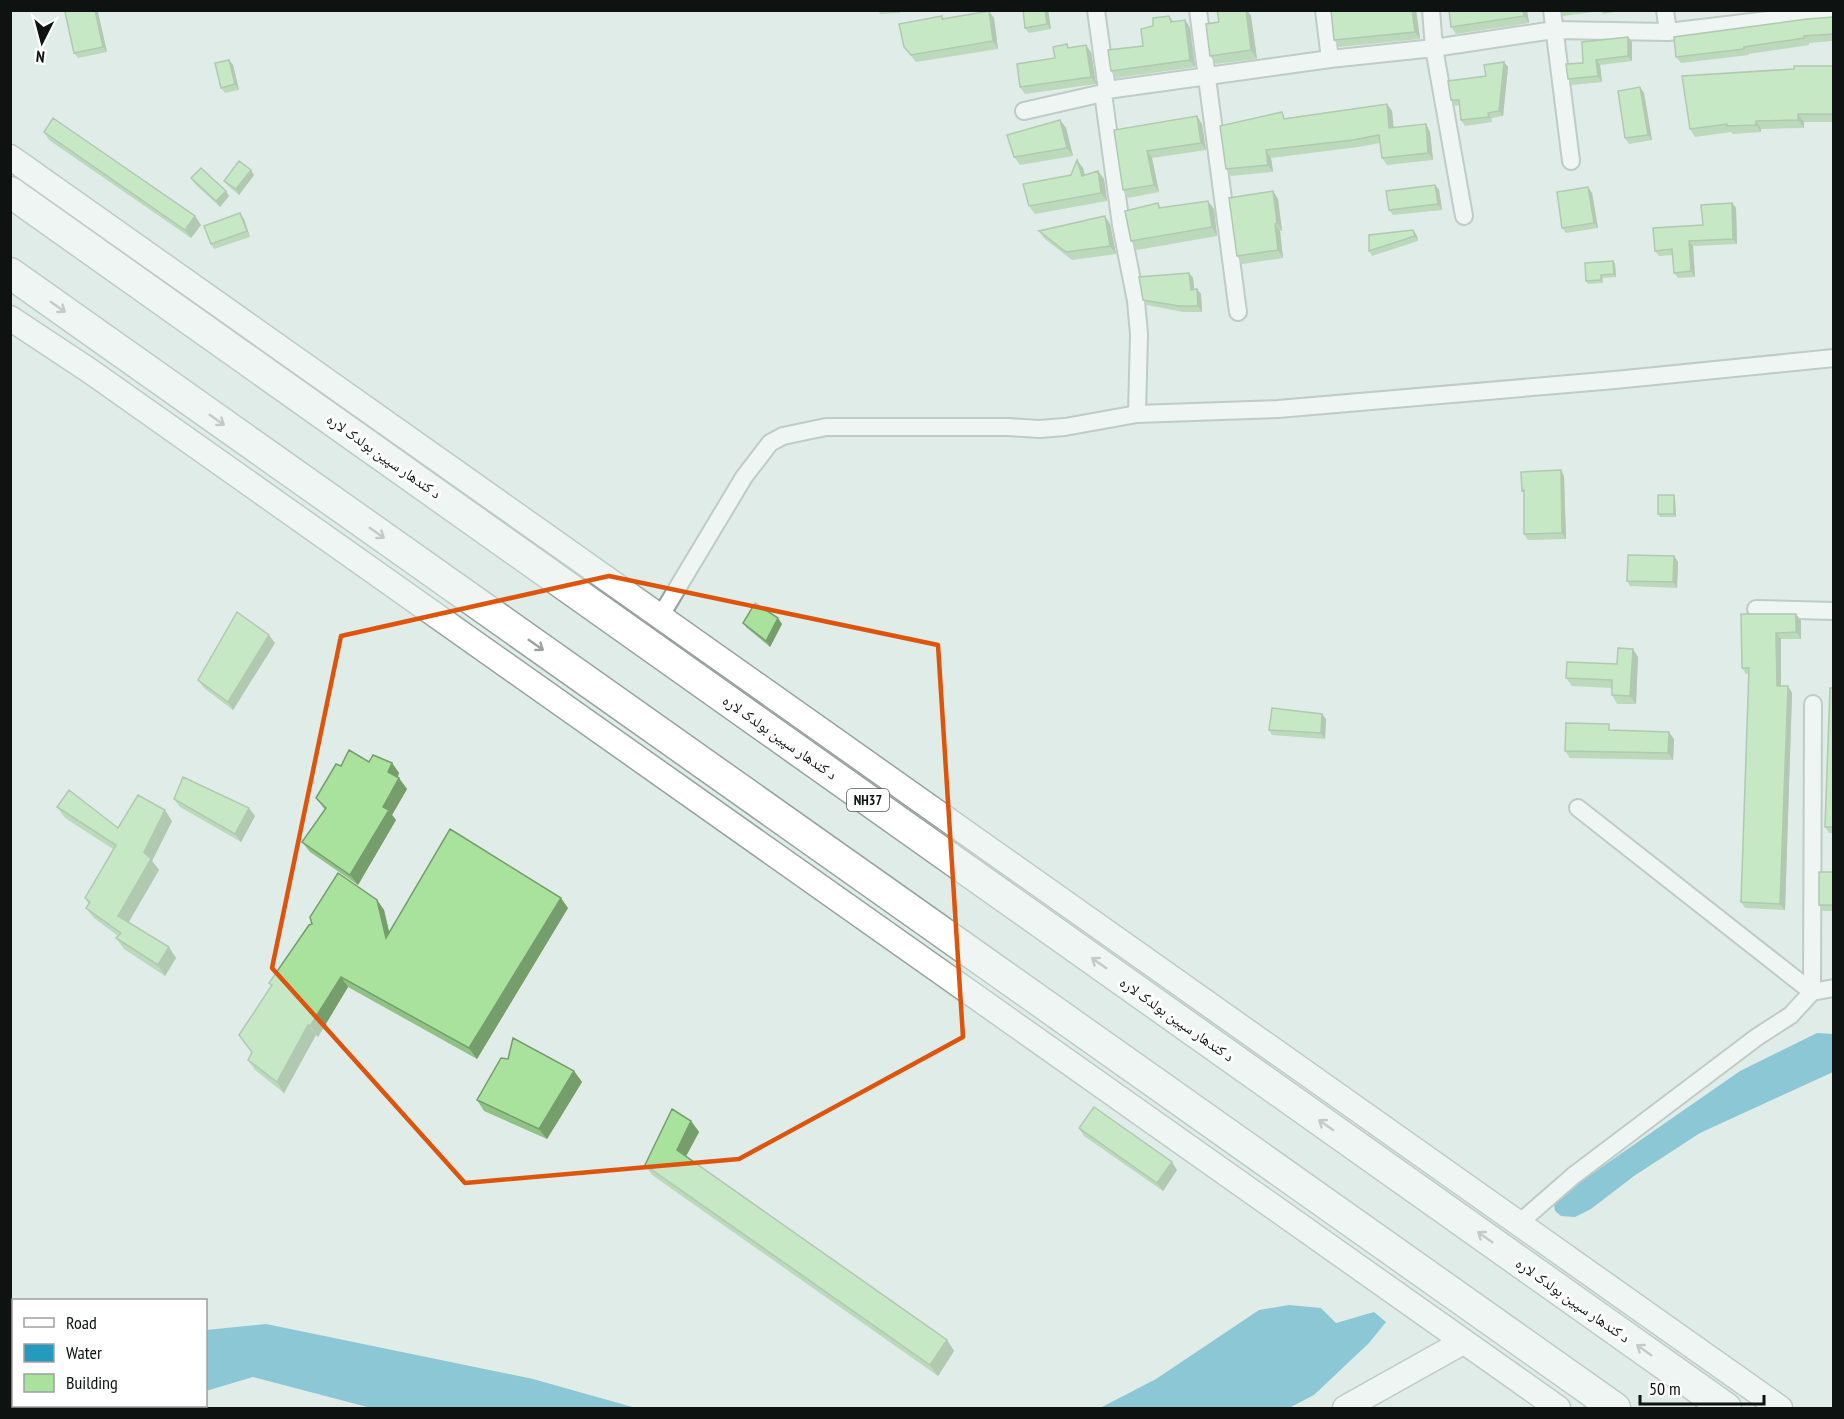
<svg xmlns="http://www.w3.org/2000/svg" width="1844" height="1419" font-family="'PT Sans Narrow','Noto Naskh Arabic',sans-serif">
	<rect width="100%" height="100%" fill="#e0ece7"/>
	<path fill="#259abf" d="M1817 1033 1833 1034V1072L1700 1133 1634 1176 1591 1209 1575 1217 1561 1216 1555 1211 1554 1204 1560 1196 1740 1071Z
		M1289 1305 1321 1308 1336 1323 1374 1312 1386 1322 1369 1343 1314 1395 1289 1408H1100L1156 1379 1259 1310Z
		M266 1324 533 1379 636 1408H371L253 1377 206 1391V1330Z
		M13 1370 14 1406H154L143 1408H11V1371Z"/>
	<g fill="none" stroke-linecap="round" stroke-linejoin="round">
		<g stroke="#97a29e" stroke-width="20">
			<path id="street" d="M1096 10 1107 90
				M1198 10 1238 312
				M1324 10 1330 59
				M1431 10 1434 48 1464 216
				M1552 10 1571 161
				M1665 10 1668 32
				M1103 93 1121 225 1136 301 1139 334 1137 414
				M1024 111 1103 93 1107 90 1330 59 1434 48 1554 30 1668 32 1834 12
				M1756 609 1834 611
				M660 617 744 477 770 443 783 436 826 427H1008L1039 429 1065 427 1137 414 1278 409 1615 380 1834 358
				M1578 808 1812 992
				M1812 992 1813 704
				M1518 1224 1573 1176 1757 1037 1791 1015 1812 992 1834 988"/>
		</g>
		<g stroke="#97a29e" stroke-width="27">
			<path id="secondary" d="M10 157 1780 1408
				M10 318 90 371 1558 1408
				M1345 1408 1463 1342"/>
		</g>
		<g stroke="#97a29e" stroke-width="33">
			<path id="highway" d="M10 192 1726 1408
				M10 273 1615 1408"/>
		</g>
		<use href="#street" stroke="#fff" stroke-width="16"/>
		<use href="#secondary" stroke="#fff" stroke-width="24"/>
		<use href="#highway" stroke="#fff" stroke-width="30"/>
	</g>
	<path fill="#90c286" d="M74 10H97L107 52 78 58 74 53Z
		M878 10H899L900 13 880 14Z
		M1048 10 1051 29 1029 33 1025 28Z
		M1217 10H1247L1251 16 1257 59 1216 64 1210 56 1219 22Z
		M1331 10H1416L1420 39 1339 47 1334 40Z
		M1449 10H1527L1529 23 1456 34 1451 27Z
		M1560 10H1627L1603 14 1601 11 1563 16Z
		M942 16 944 19 994 18 998 49 916 62 904 47Z
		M1169 16 1174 22 1185 20 1190 28 1195 67 1116 78 1111 71 1143 46 1153 26Z
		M1833 17V41L1809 43V45L1749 54V55L1681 63 1676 57Z
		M1628 37 1632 42V61L1600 65 1602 82 1572 85 1568 79 1583 63Z
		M1070 48 1091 52 1096 84 1025 94 1020 87Z
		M229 60 233 65 239 90 225 93 221 88Z
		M1504 62 1508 67 1503 116 1492 118V122L1465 126 1461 120 1460 105 1455 106 1451 100 1486 76Z
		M1833 66V122H1804V128L1761 129V132L1733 134 1731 132 1695 137 1690 129Z
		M1644 93 1652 140 1629 144 1625 138Z
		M1387 104 1392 111 1394 128 1426 124 1430 132 1433 160 1387 165 1382 158 1380 143 1358 147 1271 158 1273 172 1231 176 1226 169 1286 118Z
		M1060 120 1066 128 1073 156 1020 165 1014 157Z
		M1202 124 1206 150 1152 158 1159 192 1128 198 1123 190 1114 130Z
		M44 132 195 216 201 225 191 238 49 140Z
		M1083 168 1085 175 1098 171 1104 179 1107 201 1035 214 1029 206 1071 175Z
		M251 170 254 175 239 195 228 186 224 181Z
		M191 178 229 196 220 207 195 184Z
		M1435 185 1439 190 1442 210 1393 215 1389 210Z
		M1273 191 1278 199 1282 231H1280L1283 258 1242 264 1237 256Z
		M1592 193 1598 228 1566 233 1562 228Z
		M1158 203 1161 208 1214 209 1217 236 1137 250 1131 241Z
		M1732 203 1736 208 1737 244 1693 246 1695 277 1678 278 1674 273 1673 255 1659 256 1655 251 1703 225Z
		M1105 216 1110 224 1116 254 1072 260 1045 239 1039 231Z
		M244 219 250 237 214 249 211 244Z
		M1413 230 1417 236 1418 241 1372 256 1369 251Z
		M1613 261 1615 264 1616 277 1603 278V283L1588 284 1586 281Z
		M1189 273 1193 278 1194 290 1201 294 1202 312H1183L1147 305 1143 300Z
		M1564 476 1566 539 1528 540 1524 534V493L1522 491Z
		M1674 495 1675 498 1676 517H1660L1658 514Z
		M1674 556 1678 562 1677 588 1630 586 1627 581Z
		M1741 614H1796L1801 621V639H1781V686H1788L1792 693 1785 910 1745 908 1741 902 1749 674H1746L1742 668Z
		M743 623 782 624 770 647 747 628Z
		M275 643 233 710 204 688 198 680Z
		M1638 657 1636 704H1617L1612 695V688L1572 686 1566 678 1617 664Z
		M1833 688V833H1829L1825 827Z
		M1326 719 1325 739 1272 735 1269 730Z
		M1613 730 1674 739 1673 760 1570 758 1565 751Z
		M369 762 392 763 399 773 398 777 407 789 392 815 396 820 358 885 310 852 302 842 325 810 316 798 341 766Z
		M174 799 255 816 241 842 180 807Z
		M57 807 118 828 172 821 152 861 159 870 128 922 176 958 165 976 124 949 116 938 118 936 94 918 86 908 89 904 85 898 113 849 65 818Z
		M1833 872V911H1823L1819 905Z
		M377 900 384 910 389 932 568 908 477 1059 348 987 318 1037 316 1035 284 1093 255 1070 248 1060 252 1052 271 986 269 983Z
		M574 1071 582 1082 547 1139 484 1111 477 1100Z
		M691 1121 699 1132 686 1156 947 1340 954 1351 938 1376 652 1175 645 1165Z
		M1079 1128 1177 1170 1163 1191 1084 1136Z"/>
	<path fill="#769e6d" d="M95 10H97L98 12 107 52 103 47Z
		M1045 10H1048L1051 29 1047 24Z
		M1246 10H1247L1251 16 1257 59 1251 50Z
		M1412 10H1416L1420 39 1415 32Z
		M1523 10H1527L1529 23 1524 16Z
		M989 11 994 18 998 49 993 41Z
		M1185 20 1190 28 1195 67 1190 60Z
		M1628 37 1632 42V61L1628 56Z
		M1086 45 1091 52 1096 84 1091 77Z
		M229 60 233 65 239 90 235 84Z
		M1596 60 1600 65 1602 82 1598 76Z
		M1504 62 1508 67 1503 116 1499 111Z
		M1640 87 1644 93 1652 140 1648 135Z
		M1387 104 1392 111 1394 135 1389 128Z
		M1798 114 1804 122V128L1798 120Z
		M1197 116 1202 124 1206 150 1201 143Z
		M1060 120 1066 128 1073 156 1067 148Z
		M1756 121 1761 129V132L1756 125Z
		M1426 124 1430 132 1433 160 1428 153Z
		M1266 150 1271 158 1273 172 1268 165Z
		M1147 151 1152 158 1159 192 1154 185Z
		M1077 160 1083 168 1087 184 1082 176Z
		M251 170 254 175 239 195 236 189Z
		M1098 171 1104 179 1107 201 1101 193Z
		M1435 185 1439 190 1442 210 1438 204Z
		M1588 187 1592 193 1598 228 1594 223Z
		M226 191 229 196 220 207 216 201Z
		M1273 191 1278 199 1282 231 1277 223Z
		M1208 201 1214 209 1217 236 1212 227Z
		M1732 203 1736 208 1737 244 1733 239Z
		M240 213 244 219 250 237 247 231Z
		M195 216 201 225 191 238 185 230Z
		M1105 216 1110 224 1116 254 1110 246Z
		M1275 224 1280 231 1283 258 1278 250Z
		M1413 230 1417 236 1418 241 1415 236Z
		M1689 241 1693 246 1695 277 1691 271Z
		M1613 261 1615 264 1616 277 1614 274Z
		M1189 273 1193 278 1195 296 1191 290Z
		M1197 289 1201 294 1202 312 1198 306Z
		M1561 470 1564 476 1566 539 1562 533Z
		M1674 495 1675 498 1676 517 1674 514Z
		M1674 556 1678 562 1677 588 1673 582Z
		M1796 614 1801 621V639L1796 632Z
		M778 618 782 624 770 647 766 641Z
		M1776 633 1781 639V692L1777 686Z
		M269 635 275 643 233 710 228 702Z
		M1633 649 1638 657 1636 704 1630 696Z
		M1788 686 1792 693 1785 910 1780 904Z
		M1322 714 1326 719 1325 739 1321 733Z
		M1669 732 1674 739 1673 760 1668 753Z
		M392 763 399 773 395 783 388 772Z
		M399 778 407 789 392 815 396 820 358 885 350 875 383 807Z
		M249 808 255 816 241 842 235 834Z
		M165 810 172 821 152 861 159 870 126 927 118 916 144 852Z
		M561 898 568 908 477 1059 469 1048Z
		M377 900 384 910 393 948 386 938Z
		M169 947 176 958 165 976 158 965Z
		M341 977 348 987 318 1037 310 1026Z
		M308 1025 316 1035 284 1093 277 1082Z
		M574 1071 582 1082 547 1139 539 1129Z
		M691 1121 699 1132 684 1160 677 1150Z
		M1172 1162 1177 1170 1163 1191 1157 1183Z
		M947 1340 954 1351 938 1376 930 1365Z"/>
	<path fill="#a8e29c" stroke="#769e6d" stroke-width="1.5" d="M74 10H95L103 47 74 53 65 12Z
		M1023 10H1045L1047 24 1025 28Z
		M1217 10H1246L1251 50 1210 56 1206 24 1219 22Z
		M1331 10H1412L1415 32 1334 40Z
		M1449 10H1523L1524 16 1451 27Z
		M989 11 993 41 911 55 904 47 899 24 942 16V19Z
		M1169 16 1171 22 1185 20 1190 60 1111 71 1108 50 1143 46 1141 29 1153 26V18Z
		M1833 17V34L1804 36V38L1744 47V49L1676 57 1674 37 1807 19Z
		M1628 37V56L1596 60 1598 76 1568 79 1566 64 1583 63 1582 42Z
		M1067 44 1068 48 1086 45 1091 77 1020 87 1017 64 1055 58 1053 47Z
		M229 60 235 84 221 88 215 63Z
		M1504 62 1499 111 1488 113 1489 117 1461 120 1459 100H1451L1448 81 1486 76 1484 65Z
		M1794 66H1833V114H1798V120L1756 121V125L1727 126V124L1690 129 1682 76 1794 69Z
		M1640 87 1648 135 1625 138 1618 91Z
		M1387 104 1389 128 1426 124 1428 153 1382 158 1379 135 1353 140 1266 150 1268 165 1226 169 1220 126 1282 112 1284 119Z
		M1197 116 1201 143 1147 151 1154 185 1123 190 1114 130Z
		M53 118 195 216 185 230 44 132Z
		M1060 120 1067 148 1014 157 1007 135Z
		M1077 160 1082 176 1098 171 1101 193 1029 206 1023 184 1071 175Z
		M239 161 251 170 236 189 224 181Z
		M201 168 226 191 216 201 191 178Z
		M1435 185 1438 204 1389 210 1386 191Z
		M1588 187 1594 223 1562 228 1557 192Z
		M1273 191 1277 223 1275 224 1278 250 1237 256 1229 198Z
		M1208 201 1212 227 1131 241 1125 211 1158 203 1159 208Z
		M1732 203 1733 239 1689 241 1691 271 1674 273 1672 249 1655 251 1653 228 1703 225 1701 205Z
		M240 213 247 231 211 244 204 226Z
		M1105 216 1110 246 1066 252 1039 231Z
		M1413 230 1415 236 1369 251V235Z
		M1613 261 1614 274 1601 275V280L1586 281 1585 263Z
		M1189 273 1191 290 1197 289 1198 306H1179L1143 300 1139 277Z
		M1561 470 1562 533 1524 534V490L1522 491 1521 472Z
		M1658 495H1674V514H1658Z
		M1628 555 1674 556 1673 582 1627 581Z
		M755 603 778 618 766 641 743 623Z
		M237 612 269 635 228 702 198 680Z
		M1741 614H1796V632L1776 633 1777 686H1788L1780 904 1741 902 1749 668H1742Z
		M1618 648 1633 649 1630 696 1612 695V680L1566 678 1567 662 1617 664Z
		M1830 688H1833V827H1825Z
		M1272 708 1322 714 1321 733 1269 730Z
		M1566 723 1609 724V730L1669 732 1668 753 1565 751Z
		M349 750 369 762 373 755 392 763 388 772 399 778 383 807 389 810 350 875 302 842 326 808 316 798 336 764 341 766Z
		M183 777 249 808 235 834 174 799Z
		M69 790 118 828 138 795 165 810 144 852 151 859 118 916 169 947 158 965 116 938 121 933 86 908 90 902 85 898 116 845 57 807Z
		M450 829 561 898 469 1048 341 977 310 1026 308 1025 277 1082 248 1060 252 1052 239 1035 272 985 269 983 309 925 312 924 310 917 338 873 377 900 386 938Z
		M1819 872H1833V905H1819Z
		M513 1038 574 1071 539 1129 477 1100 501 1058 508 1059Z
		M1094 1107 1172 1162 1157 1183 1079 1128Z
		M672 1109 691 1121 677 1150 947 1340 930 1365 645 1165Z"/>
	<defs><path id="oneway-shaft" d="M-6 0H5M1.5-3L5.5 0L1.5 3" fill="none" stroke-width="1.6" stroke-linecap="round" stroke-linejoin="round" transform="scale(1.5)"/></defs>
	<g stroke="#9fa0a0">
		<use href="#oneway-shaft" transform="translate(58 307) rotate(35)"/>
		<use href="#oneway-shaft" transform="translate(217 420) rotate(35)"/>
		<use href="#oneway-shaft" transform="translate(377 533) rotate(35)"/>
		<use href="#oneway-shaft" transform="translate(536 645) rotate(35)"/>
		<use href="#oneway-shaft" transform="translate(1099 963) rotate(-145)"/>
		<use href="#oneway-shaft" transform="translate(1326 1125) rotate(-145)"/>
		<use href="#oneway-shaft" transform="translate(1485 1237) rotate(-145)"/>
		<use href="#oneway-shaft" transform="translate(1644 1350) rotate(-145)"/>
	</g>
	<path d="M0 0H1844V1419H0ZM609 576 938 645 963 1037 739 1159 465 1183 272 968 341 636Z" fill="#e0ece7" fill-opacity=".55" fill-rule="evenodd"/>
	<path fill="none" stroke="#dd550c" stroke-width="4.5" stroke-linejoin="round" d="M609 576 938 645 963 1037 739 1159 465 1183 272 968 341 636Z"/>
	<g text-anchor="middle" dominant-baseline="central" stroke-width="6" stroke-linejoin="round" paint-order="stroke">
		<rect fill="#fff" stroke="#565958" stroke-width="1.5" x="847" y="789" width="42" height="22" rx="4.5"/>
		<g font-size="14" font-weight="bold" fill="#0e1211">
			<text x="868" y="800">NH37</text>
		</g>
		<g font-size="15" fill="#0e1211" stroke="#fff">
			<text transform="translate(384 456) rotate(35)">د کندهار سپین بولدک لاره</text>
			<text transform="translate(780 737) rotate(35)">د کندهار سپین بولدک لاره</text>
			<text transform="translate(1177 1019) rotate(35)">د کندهار سپین بولدک لاره</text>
			<text transform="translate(1573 1300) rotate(35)">د کندهار سپین بولدک لاره</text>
		</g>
	</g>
	<rect width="1844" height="1419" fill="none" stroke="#0e1211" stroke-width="24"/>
	<rect x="12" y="1299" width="195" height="108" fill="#ffffff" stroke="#9fa0a0" stroke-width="1.5"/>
	<rect x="24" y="1318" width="30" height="9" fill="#ffffff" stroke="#9fa0a0" stroke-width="1.5"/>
	<text x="66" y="1329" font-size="18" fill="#0e1211">Road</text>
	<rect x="24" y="1344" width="30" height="18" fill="#259abf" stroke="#9fa0a0" stroke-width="1.5"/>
	<text x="66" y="1359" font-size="18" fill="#0e1211">Water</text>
	<rect x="24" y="1374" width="30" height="18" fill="#a8e29c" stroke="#9fa0a0" stroke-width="1.5"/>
	<text x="66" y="1389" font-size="18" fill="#0e1211">Building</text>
	<g transform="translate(42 42) rotate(186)" stroke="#ffffff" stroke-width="4.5" paint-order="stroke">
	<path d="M0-4.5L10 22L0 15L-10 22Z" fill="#0e1211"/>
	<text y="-9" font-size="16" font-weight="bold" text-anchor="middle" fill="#0e1211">N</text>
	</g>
	<path d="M1640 1395v9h124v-9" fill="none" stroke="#0e1211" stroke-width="3"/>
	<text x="1649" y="1395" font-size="18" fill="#0e1211" stroke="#ffffff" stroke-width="4.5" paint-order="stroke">50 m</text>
</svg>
